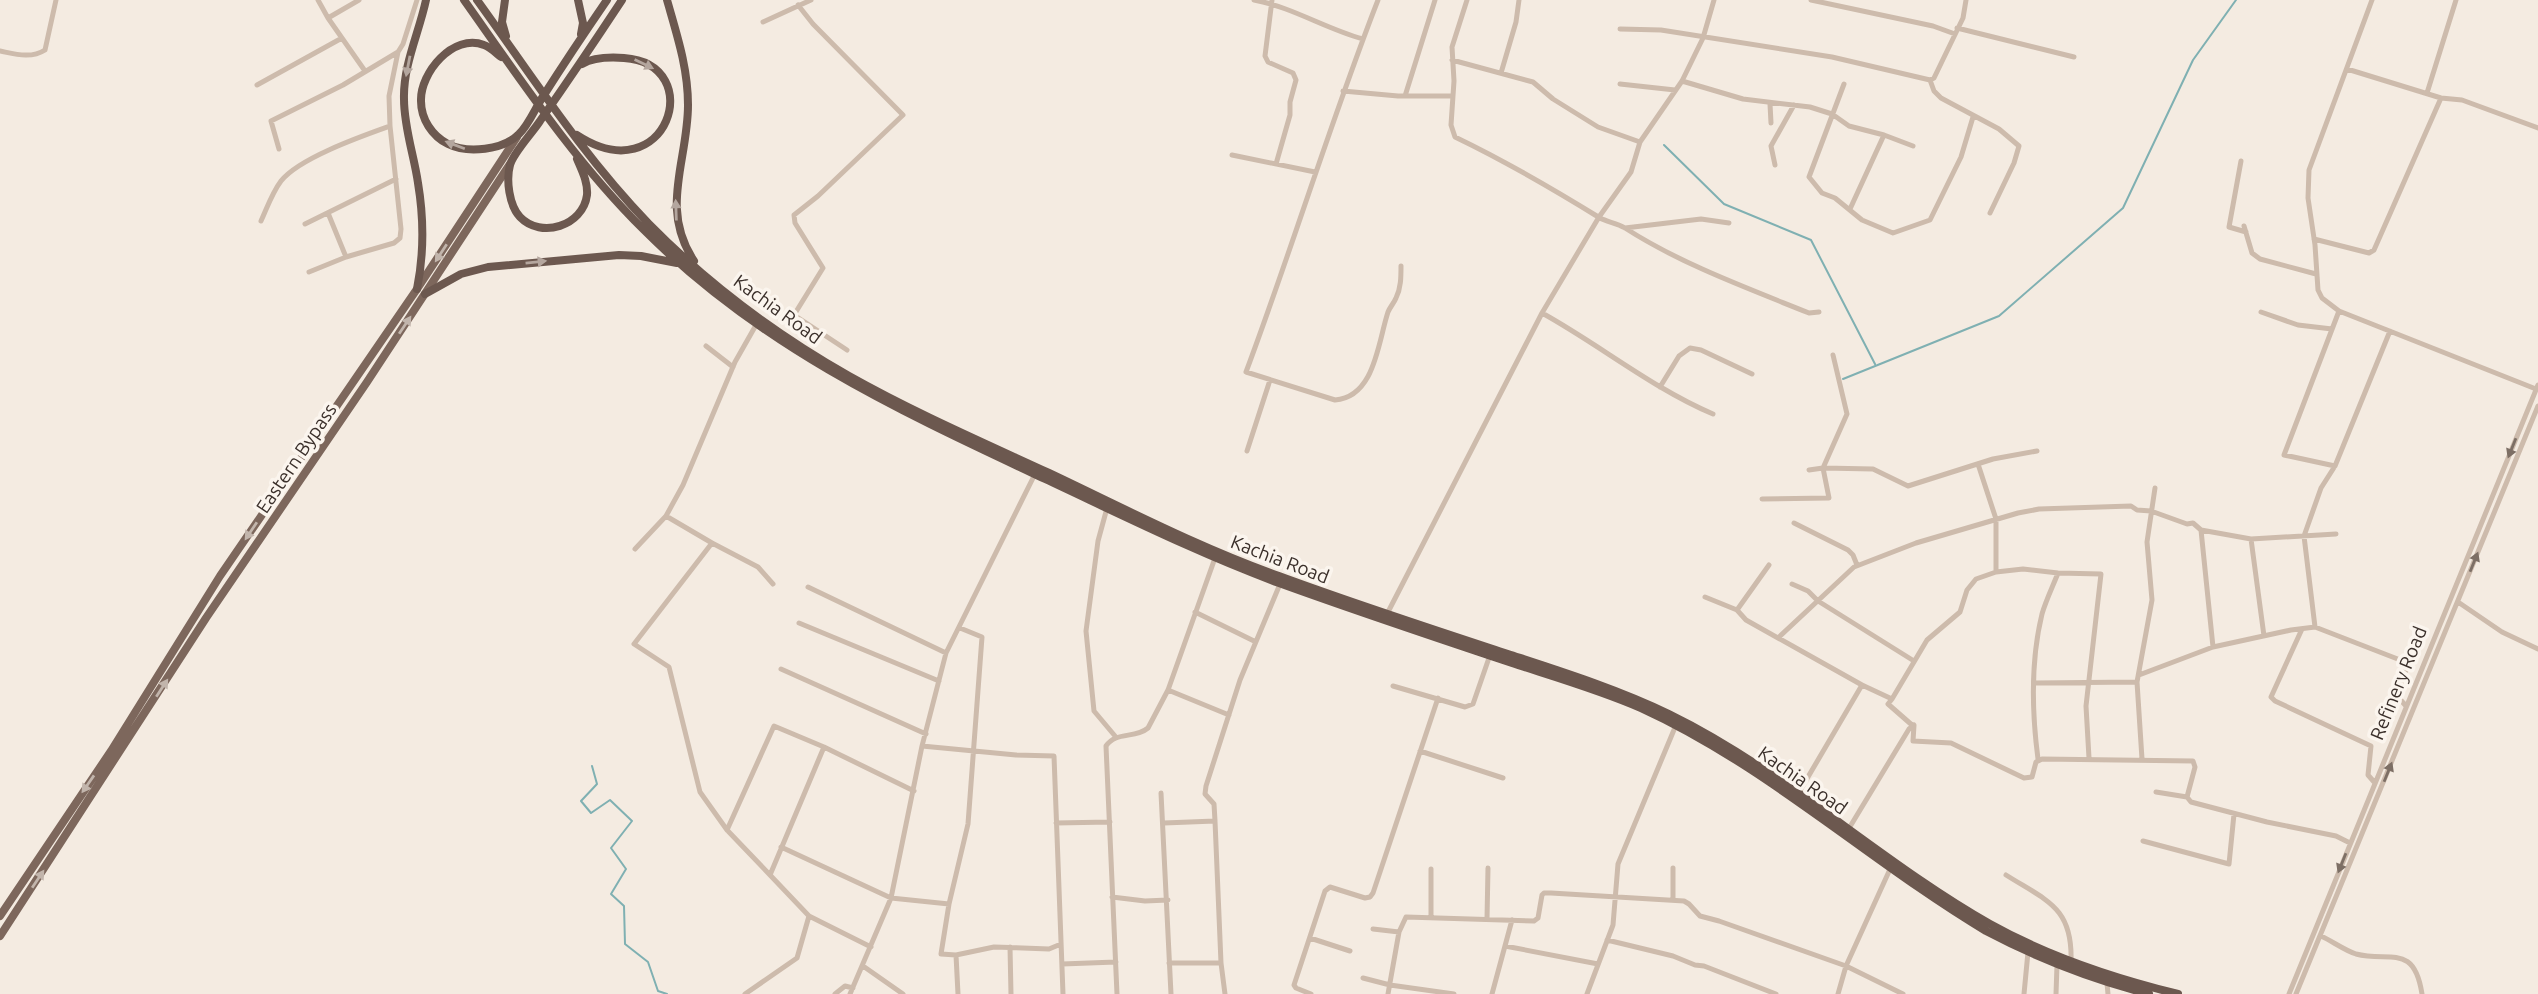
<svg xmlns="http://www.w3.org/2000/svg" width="2538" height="994" font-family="Ubuntu,sans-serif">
	<rect width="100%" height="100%" fill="#f4ebe1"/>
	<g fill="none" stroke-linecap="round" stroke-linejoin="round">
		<path stroke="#7fb0b2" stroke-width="2" d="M1664 145 1724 204 1811 240 1875 364
			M1843 379 1999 316 2123 208 2193 60 2236 0
			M592 766 597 784 581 801 591 813 610 800 632 821 611 848 626 869 611 894 624 906 625 944 648 962 658 991 667 994"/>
		<path stroke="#cdbbac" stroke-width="5" d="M318 0 328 18 365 71
			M1254 0C1292 7 1326 29 1363 39
			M1272 0 1265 56 1268 62 1293 73 1296 80 1290 102V115L1276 164
			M1378 0C1330 123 1292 249 1246 372L1335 400C1375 397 1378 342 1388 312 1390 307 1394 303 1396 298 1401 288 1401 277 1401 266
			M1467 0 1452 47 1454 81 1451 125 1455 137C1505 161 1553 189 1600 218 1607 222 1617 223 1625 228 1681 264 1747 288 1809 313L1819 312
			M1811 0 1933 26 1955 34
			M2372 0 2309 170 2308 198 2315 245 2318 290 2322 298 2339 311 2536 389
			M798 5 813 24 903 115 818 196 794 215 795 223 823 268 794 315 847 350
			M328 18 359 0
			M763 22 811 0
			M1957 28 2074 57
			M1620 29 1661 30 1832 57 1930 80 1934 78 1963 18 1966 0
			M0 51C15 54 31 59 45 50L56 0
			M1452 60 1533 82 1553 99 1598 127 1640 142
			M2347 69 2441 98 2462 100 2538 128
			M1501 73 1516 22 1519 0
			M1930 80 1934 91 1941 98 1999 129 2019 146 2014 163 1990 213
			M1682 81 1743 99 1810 107 1832 114 1849 126 1884 135 1913 146
			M1620 84 1675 90
			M1844 84 1809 177 1822 193 1835 198 1862 220 1893 233 1930 220 1961 157 1973 117
			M257 85 342 38
			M1343 91 1398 96H1452
			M2427 93 2456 0
			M1405 96 1435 0
			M1770 104 1771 123
			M279 149 271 121 343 85 398 52 403 44 417 0
			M1232 155 1315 172
			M2241 161 2229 227 2246 232
			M1775 165 1771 146 1794 105
			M1850 209 1884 135
			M328 213 346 257
			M261 221C267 208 272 193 281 181 299 158 362 136 390 126
			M305 224 396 179
			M2244 226 2252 253 2260 259 2316 274
			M1625 228 1701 219 1729 223
			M2314 239 2369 253 2374 250 2441 98
			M309 272 346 257 394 243 400 238 401 229 390 126 389 96 398 52
			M2261 312 2298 325 2332 329
			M1542 313C1600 345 1652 388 1713 414
			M706 346 733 367
			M1660 387 1679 356 1690 348 1701 350 1752 374
			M1247 451 1270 380
			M1978 464 1996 519V572
			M2335 466 2284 455 2339 311
			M1809 470 1823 468 1847 414 1833 355
			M1762 499 1829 498 1823 468 1873 469 1908 486 1993 459 2037 451
			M1107 508 1098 541 1086 631 1094 711 1115 736
			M666 516 712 543 634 644 669 667 700 792 727 830 774 726 824 747 770 875 809 916 797 958 745 994
			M1794 523 1848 550 1853 555 1857 565
			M2201 530 2251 539 2336 534
			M2251 539 2264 636
			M712 543 758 567 773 584
			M635 549 666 516 683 485 735 362 756 325
			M1792 584 1808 591 1818 601 1914 661
			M808 587 946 653
			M1705 597 1737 610 1746 620 1862 685 1892 699 1888 704 1912 725
			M2458 602 2502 632 2538 649
			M1737 610 1769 565
			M1195 612 1254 641
			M1387 614 1542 313 1599 217 1631 172 1640 142 1682 81 1703 38 1714 0
			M799 623 939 681
			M2315 627 2304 536 2321 488 2335 466 2390 331
			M2302 629 2271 697 2275 701 2371 746 2368 775 2375 783
			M1778 638 1854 567 1916 543 2018 513 2039 509 2131 506 2137 510 2151 511 2187 524 2193 523 2201 530 2213 647
			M781 669 926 734
			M2139 675 2213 647 2291 630 2315 627 2408 663 2398 697 2406 706
			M2035 683 2137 682
			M1393 686 1465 707 1473 704 1490 655
			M1168 690 1229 715
			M1892 699 1927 640 1960 612 1967 590 1976 579 1996 572 2023 569 2058 573 2101 574 2086 706 2089 758
			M922 746 1016 755 1054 756 1063 994
			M824 747 914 791
			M1420 751 1503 778
			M2038 759C2032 713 2031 659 2042 614 2046 600 2053 586 2058 573
			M2142 759 2137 682 2152 600 2147 542 2155 488
			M2156 792 2187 797
			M1161 793 1171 994
			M1798 794 1862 685
			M1215 821 1214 804 1205 794 1206 786 1240 680 1280 584
			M1056 823 1110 822
			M1164 823 1215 821 1221 963 1225 994
			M727 830 770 875
			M1848 830 1909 729 1914 725 1913 741 1951 743 2024 778 2032 777 2036 762 2042 759 2193 761 2195 767 2187 797 2191 802 2267 822 2336 836 2350 843
			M2143 841 2229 864 2234 814
			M781 847 891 898 949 904
			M1673 868V900
			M2006 875C2047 901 2073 907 2071 962
			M1112 897 1145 901 1168 900
			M809 916 871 947
			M1431 916V869
			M1487 919 1488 868
			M1373 929 1399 932
			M2321 936C2332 941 2344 950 2356 954 2389 963 2414 942 2422 994
			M1310 938 1350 951
			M1607 940 1673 956 1695 965 1704 966 1776 994
			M1505 946 1598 964
			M1010 947 1011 994
			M956 955 994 947 1049 949 1061 944
			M1169 963H1221
			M1062 964 1116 962
			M863 966 903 994
			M1363 978 1390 985 1454 994
			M2107 983 2108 994
			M835 994 845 986 853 988
			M850 994 891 898 922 746 946 653 1035 474
			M958 994 956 955 941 954 949 904 968 824 982 637 960 628
			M1117 994 1106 746C1116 731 1135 739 1148 728L1168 690 1215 558
			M1311 994 1296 988 1294 985 1325 891 1330 887 1365 898 1370 897 1373 893 1438 698
			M1388 994 1399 932 1406 917 1534 921 1538 918 1542 895 1544 893H1551L1684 901 1689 904 1700 916 1719 921 1846 966 1903 994
			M1492 994 1512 920
			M1587 994 1613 925 1618 864 1676 725
			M1838 994 1846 966 1891 867
			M2024 994 2028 952
			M2056 994 2057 965
			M2289 994 2538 385
			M2296 994 2538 406"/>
		<path stroke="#7d675c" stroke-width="8" d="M0 916 111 751 220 576 417 289 517 137
			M0 936 206 618 367 382 510 164"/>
		<path stroke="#6c584f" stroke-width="8" d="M464 0C520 79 575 162 644 230 761 347 898 410 1045 479 1122 515 1198 553 1279 583 1356 611 1434 637 1512 663 1555 677 1600 690 1641 708 1766 765 1869 861 1986 931 2039 959 2091 979 2149 994
			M477 0C532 76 583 156 649 224 707 283 777 335 849 376 913 412 982 442 1049 473 1125 509 1200 548 1279 576 1355 604 1432 629 1508 654 1563 672 1617 689 1669 714 1784 770 1879 861 1990 924 2049 957 2113 978 2178 994
			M505 0 502 22 506 36
			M578 0 583 23 581 34
			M667 0C677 35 688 68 688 105 688 161 659 208 694 261
			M501 57C496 53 490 47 484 45 453 33 420 73 421 101 421 119 432 136 448 144 468 154 503 150 519 134 528 126 535 109 542 98 563 65 585 32 607 0
			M577 135C667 194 709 64 624 58 610 57 594 57 582 64
			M577 159C582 171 588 182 587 195 583 226 541 239 520 217 509 205 506 180 510 165 513 153 533 132 540 121 568 81 595 41 622 0
			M417 289C424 254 424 219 418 183 414 155 404 128 404 99 403 65 419 33 426 0
			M425 294 461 274 488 267 619 255 641 256 677 263"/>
	</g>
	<defs><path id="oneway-solid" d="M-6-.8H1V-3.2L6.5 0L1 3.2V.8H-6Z" transform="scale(1.75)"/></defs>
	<g fill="#b4a69e">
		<use href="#oneway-solid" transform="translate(644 64) rotate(26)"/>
		<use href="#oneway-solid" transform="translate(408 66) rotate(101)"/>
		<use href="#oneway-solid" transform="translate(455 145) rotate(-159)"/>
		<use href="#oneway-solid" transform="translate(676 210) rotate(-92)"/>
		<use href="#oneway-solid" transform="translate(536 262) rotate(-6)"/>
	</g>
	<g fill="#c2b5ac">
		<use href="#oneway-solid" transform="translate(441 253) rotate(123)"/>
		<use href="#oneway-solid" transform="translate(405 325) rotate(-56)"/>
		<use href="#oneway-solid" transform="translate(251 531) rotate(124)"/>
		<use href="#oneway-solid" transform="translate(162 688) rotate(-57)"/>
		<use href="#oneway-solid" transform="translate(88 784) rotate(125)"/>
		<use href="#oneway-solid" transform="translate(38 879) rotate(-56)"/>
	</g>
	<g fill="#7d6f65">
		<use href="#oneway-solid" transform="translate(2512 448) rotate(112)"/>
		<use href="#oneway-solid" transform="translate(2474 562) rotate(-68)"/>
		<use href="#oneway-solid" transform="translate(2388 772) rotate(-68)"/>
		<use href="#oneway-solid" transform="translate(2342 863) rotate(112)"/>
	</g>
	<g text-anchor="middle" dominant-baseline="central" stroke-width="7" stroke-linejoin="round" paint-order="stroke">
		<g font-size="19" fill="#3b302b" stroke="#fbf5ee">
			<text transform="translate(778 309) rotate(36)">Kachia Road</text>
			<text transform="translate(296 458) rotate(-56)">Eastern Bypass</text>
			<text transform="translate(1280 559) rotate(21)">Kachia Road</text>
			<text transform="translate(2398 683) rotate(-68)">Refinery Road</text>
			<text transform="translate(1803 780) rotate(35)">Kachia Road</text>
		</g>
	</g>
</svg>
